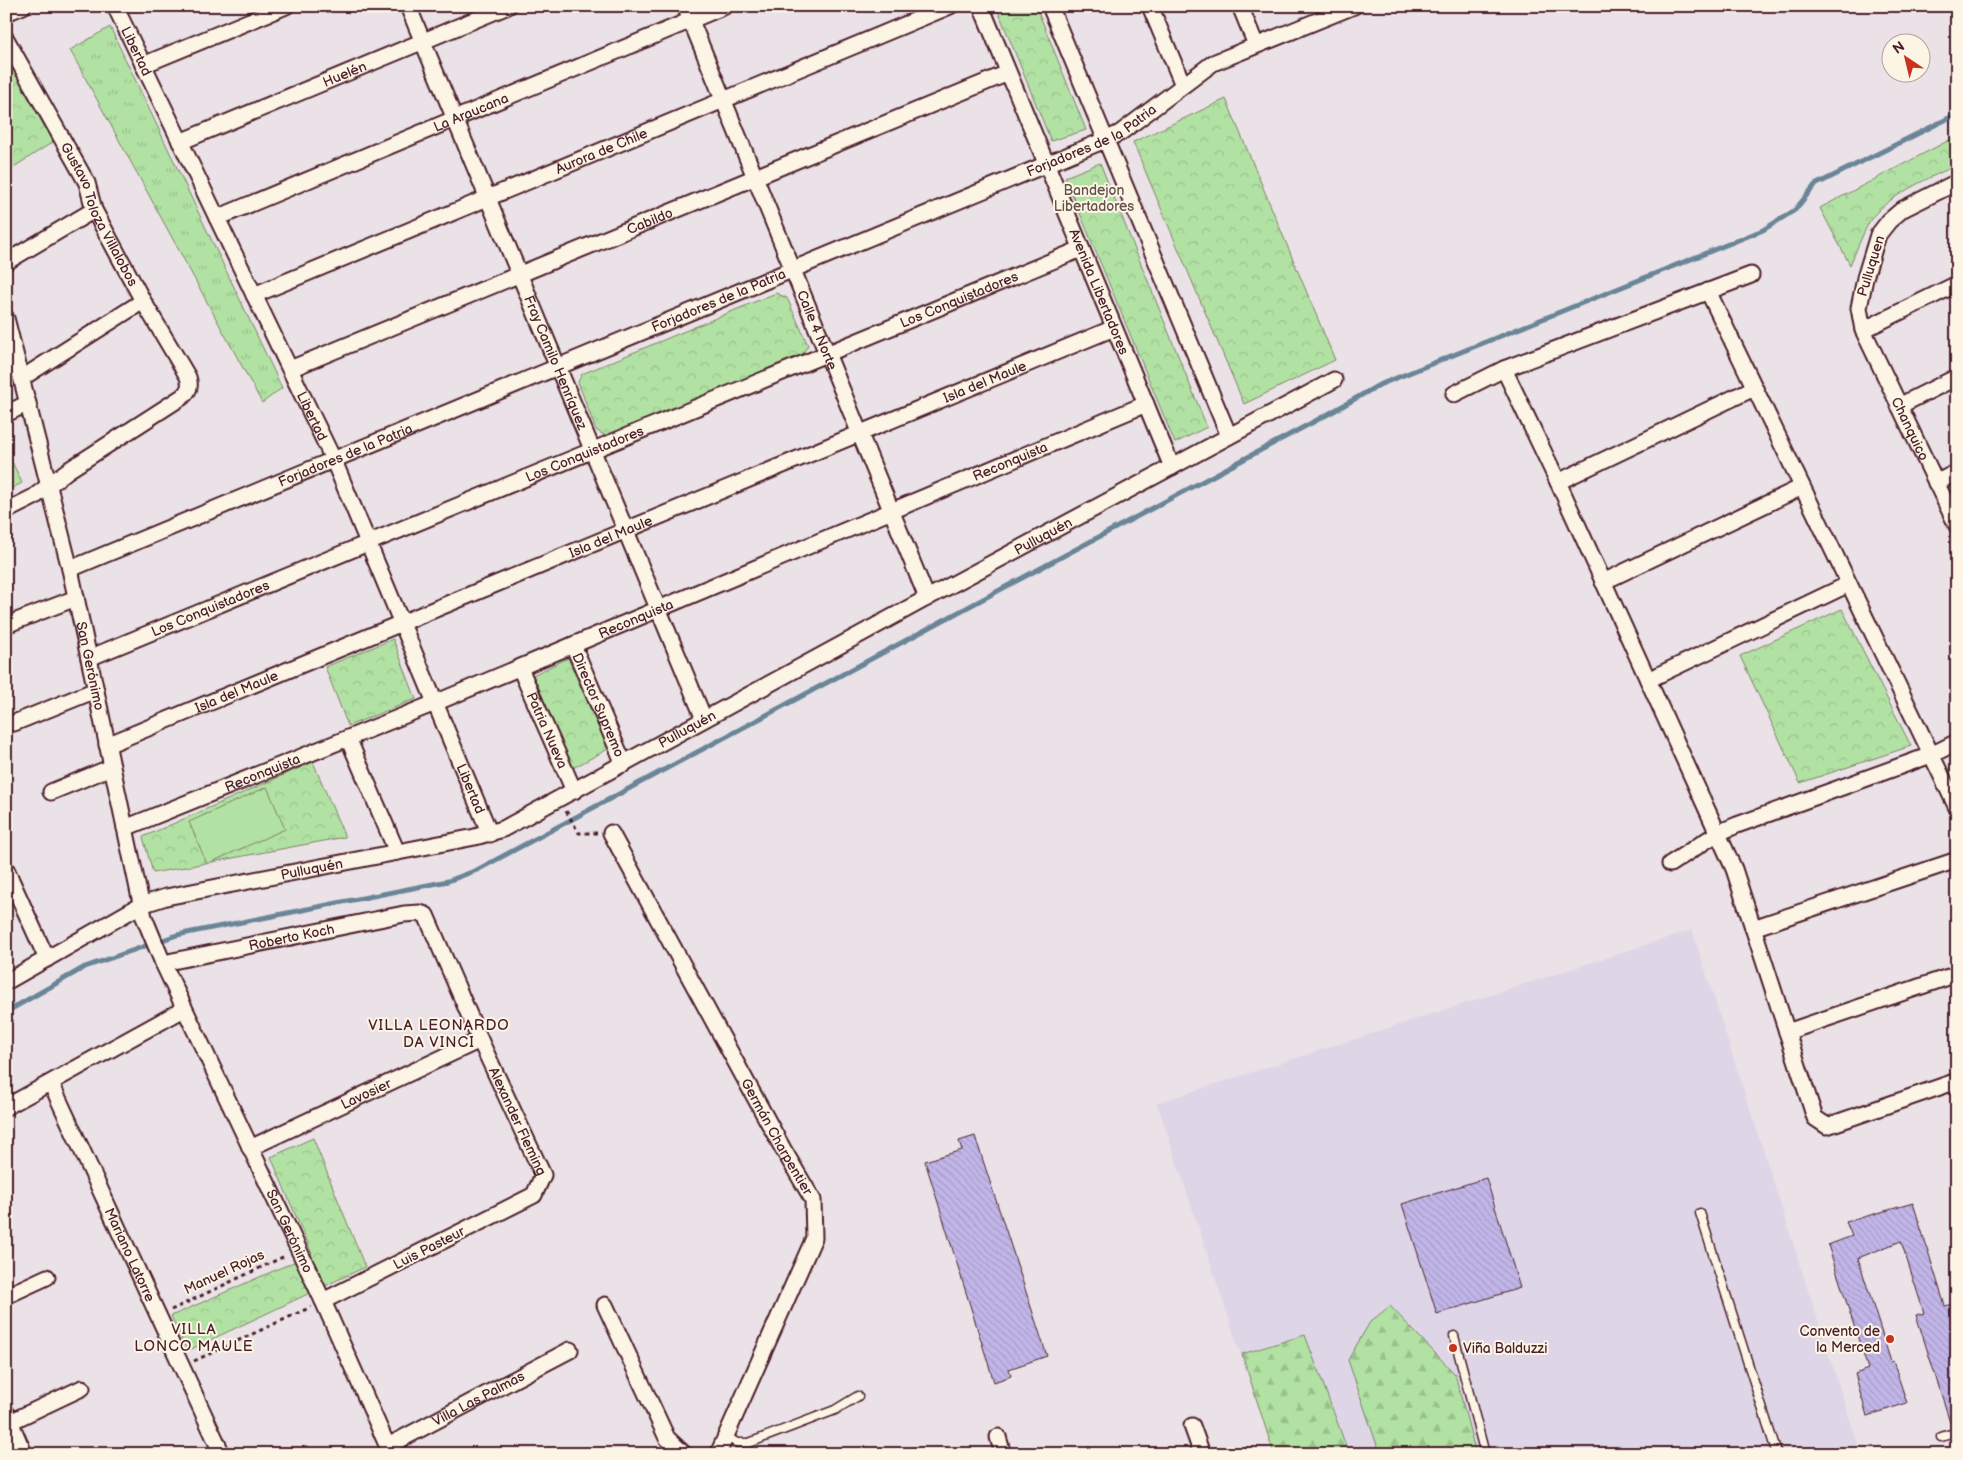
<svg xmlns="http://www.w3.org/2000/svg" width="1963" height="1460" font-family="'Balsamiq Sans',sans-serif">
	<defs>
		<pattern id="grass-tufts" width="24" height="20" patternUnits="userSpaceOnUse" patternTransform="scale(1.25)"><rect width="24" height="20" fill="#b1e2a3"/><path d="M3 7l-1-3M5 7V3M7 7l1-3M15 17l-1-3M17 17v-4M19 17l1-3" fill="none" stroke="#9ac18c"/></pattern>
		<pattern id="forest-firs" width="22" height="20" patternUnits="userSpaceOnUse" patternTransform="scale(1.25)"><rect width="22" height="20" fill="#b1e2a3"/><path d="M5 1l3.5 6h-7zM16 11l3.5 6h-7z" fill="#9ac18c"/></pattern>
		<pattern id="park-crowns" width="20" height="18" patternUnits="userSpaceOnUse" patternTransform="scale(1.25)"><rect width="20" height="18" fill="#b1e2a3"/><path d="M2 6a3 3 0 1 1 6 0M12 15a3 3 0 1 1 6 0" fill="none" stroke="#9ac18c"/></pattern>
		<pattern id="building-back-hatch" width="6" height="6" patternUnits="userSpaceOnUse" patternTransform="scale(1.25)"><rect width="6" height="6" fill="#c1b6e8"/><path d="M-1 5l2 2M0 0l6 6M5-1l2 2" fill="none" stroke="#a79cc7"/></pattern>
	</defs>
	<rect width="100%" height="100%" fill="#eae2e6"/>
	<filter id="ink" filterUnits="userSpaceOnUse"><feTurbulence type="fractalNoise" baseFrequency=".02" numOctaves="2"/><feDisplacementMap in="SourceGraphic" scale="10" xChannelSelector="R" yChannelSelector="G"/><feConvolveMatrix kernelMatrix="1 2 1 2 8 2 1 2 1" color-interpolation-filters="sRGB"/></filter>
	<g filter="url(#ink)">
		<path fill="#ded5e7" d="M1692 930 1861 1454H1274L1157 1103Z"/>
		<path fill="url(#grass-tufts)" stroke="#7e8067" d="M110 27 282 388 262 403 70 50Z"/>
		<path fill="url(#forest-firs)" stroke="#7e8067" d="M1390 1306 1455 1374 1476 1454H1380L1348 1360 1370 1322Z
			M1305 1335 1349 1454H1274L1242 1354Z"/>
		<path fill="url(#park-crowns)" stroke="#7e8067" d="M996 6H1036L1086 130 1051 141Z
			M6 56 53 142 6 172Z
			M1226 99 1335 360 1244 404 1133 142Z
			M1957 136V165C1931 177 1884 197 1869 222 1862 236 1856 251 1850 265L1820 208Z
			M1100 163 1207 427 1175 443 1065 177Z
			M776 293 787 298 808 345 802 355 610 439 596 430 578 382 582 374Z
			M1842 609 1911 746 1800 783 1740 656Z
			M393 639 416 699 348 726 325 667Z
			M568 658 608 749 573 768 533 675Z
			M313 762 345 837 153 873 143 837Z
			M313 1138 365 1267 187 1351 171 1316 312 1254 271 1157Z"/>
		<path fill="#b1e2a3" stroke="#7e8067" d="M6 449 22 483 6 491Z
			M267 787 285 829 207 864 189 822Z"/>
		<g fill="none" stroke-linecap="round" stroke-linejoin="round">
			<path stroke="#6a8598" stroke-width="5" d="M6 1012 85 967 177 935 448 881 477 870 1332 412 1379 385 1763 230 1795 210 1815 185 1957 114"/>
		</g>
		<path fill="url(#building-back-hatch)" stroke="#4a1f2b" d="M975 1136 1047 1356 1009 1369 1011 1376 994 1382 925 1161 962 1150 959 1141Z
			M1486 1178 1520 1288 1437 1314 1402 1204Z
			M1913 1203 1945 1306 1957 1303V1427L1952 1428 1916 1315 1924 1313 1901 1241 1858 1258 1891 1362 1893 1361 1907 1403 1867 1416 1855 1374 1868 1369 1828 1245 1852 1236 1846 1222Z"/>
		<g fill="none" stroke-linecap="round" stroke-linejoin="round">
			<g stroke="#4a1f2b" stroke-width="11">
				<path id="lane" d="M1700 1213 1777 1454
					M1454 1336 1485 1454
					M726 1436 737 1443H749L835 1410 858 1396
					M1941 1437 1957 1432"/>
			</g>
			<g stroke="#4a1f2b" stroke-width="19">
				<g id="street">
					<path id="s1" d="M115 6 334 461 490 834"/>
					<path id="s2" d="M408 6 704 719"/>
					<path id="s3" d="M685 6 927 598"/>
					<path id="s4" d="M981 6 1172 467"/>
					<path d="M1050 6 1229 436"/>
					<path d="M1150 6 1183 85"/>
					<path d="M1240 6 1256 45"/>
					<path d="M6 13 23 6"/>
					<path id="s5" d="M6 39 87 183 94 210 143 301 188 377C191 386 189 391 182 397L67 471 34 497 6 511"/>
					<path d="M143 65 286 6"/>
					<path id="s6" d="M180 142 508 6"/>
					<path id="s7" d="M1957 182 1903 209 1889 221 1878 235 1865 278 1859 308 1863 330 1957 526"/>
					<path id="s8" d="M217 218 725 6"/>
					<path d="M6 262 94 210"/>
					<path d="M1708 291 1957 808"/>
					<path id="s9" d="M254 295 950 6"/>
					<path id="s10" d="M6 318 70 569 144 917 163 963 323 1301 391 1454"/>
					<path d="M1863 330 1957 284"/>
					<path id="s11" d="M290 369 1008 73"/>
					<path d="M1504 369 1558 482 1734 869 1815 1118 1827 1126 1957 1081"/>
					<path d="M22 378 143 301"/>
					<path d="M1454 394 1504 369 1751 275"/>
					<path d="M1899 406 1957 377"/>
					<path d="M6 414 28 403"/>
					<path d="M1558 482 1754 388"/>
					<path d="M1936 483 1957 472"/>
					<path id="s12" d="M70 569 1105 140 1120 133 1213 63 1354 6"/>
					<path d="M1603 582 1802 487"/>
					<path d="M6 625 76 598"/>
					<path id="s13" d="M573 645 624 764"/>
					<path id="s14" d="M89 658 1081 249"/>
					<path id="s15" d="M520 668 574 791"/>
					<path d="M1648 680 1849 584"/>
					<path d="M14 723 96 690"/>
					<path d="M348 738 397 852"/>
					<path id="s16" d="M107 745 1114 328"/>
					<path d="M51 792 112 767"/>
					<path id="s17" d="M125 828 435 703 1146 404"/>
					<path id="s18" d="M611 833 783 1149 813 1200 814 1238 718 1454"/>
					<path d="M1670 864 1718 833 1737 825 1931 755 1957 742"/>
					<path d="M6 869 47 959"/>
					<path d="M1753 928 1957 860"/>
					<path id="s19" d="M163 963 404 914 420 913 426 915 480 1040 543 1175 534 1195 323 1301"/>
					<path id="s20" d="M6 982 141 905 166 897 475 837 503 829 927 598 1334 380"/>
					<path d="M1787 1032 1957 974"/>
					<path id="s21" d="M51 1083 222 1454"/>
					<path d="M6 1107 184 1009"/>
					<path id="s22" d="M250 1148 480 1040"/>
					<path d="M6 1296 47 1277"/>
					<path d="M605 1305 667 1438 684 1454"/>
					<path d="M6 1412 24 1454"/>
					<path d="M10 1422 82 1388"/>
					<path d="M1192 1426 1202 1454"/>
					<path d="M998 1437 1003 1454"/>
					<path id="s23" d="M388 1446 570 1350"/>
					<path d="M6 1453 21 1446"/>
				</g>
			</g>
			<path stroke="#4a1f2b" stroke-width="3" stroke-dasharray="4 4" stroke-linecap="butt" d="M566 811 579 833H597
				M171 1310 285 1256
				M194 1361 311 1307"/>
			<use href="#lane" stroke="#fcf5e5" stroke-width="8"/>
			<use href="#street" stroke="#fcf5e5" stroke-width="15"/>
		</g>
	</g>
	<g fill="#c8321e" stroke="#fcf5e5" stroke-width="2">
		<circle cx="1890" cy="1339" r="5"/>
		<circle cx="1453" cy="1348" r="5"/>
	</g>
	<g text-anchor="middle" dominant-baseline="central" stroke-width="4" stroke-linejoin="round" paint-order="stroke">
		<g font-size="14" fill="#4a1f2b" stroke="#fcf5e5">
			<text stroke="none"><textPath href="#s1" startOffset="50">Libertad</textPath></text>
			<text stroke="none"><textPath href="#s6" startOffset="178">Huelén</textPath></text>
			<text stroke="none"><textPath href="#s8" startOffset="275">La Araucana</textPath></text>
			<text stroke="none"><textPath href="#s12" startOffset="1108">Forjadores de la Patria</textPath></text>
			<text stroke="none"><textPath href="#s9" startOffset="376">Aurora de Chile</textPath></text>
			<text stroke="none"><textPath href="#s5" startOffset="199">Gustavo Toloza Villalobos</textPath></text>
			<text stroke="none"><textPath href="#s11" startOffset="389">Cabildo</textPath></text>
			<text transform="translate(1871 266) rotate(-73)">Pulluquen</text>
			<text stroke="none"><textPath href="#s4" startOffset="309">Avenida Libertadores</textPath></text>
			<text stroke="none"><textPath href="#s14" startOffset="941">Los Conquistadores</textPath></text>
			<text stroke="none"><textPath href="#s12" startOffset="702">Forjadores de la Patria</textPath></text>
			<text stroke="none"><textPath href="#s3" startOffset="350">Calle 4 Norte</textPath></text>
			<text stroke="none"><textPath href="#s2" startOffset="386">Fray Camilo Henríquez</textPath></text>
			<text stroke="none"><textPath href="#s16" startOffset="950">Isla del Maule</textPath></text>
			<text stroke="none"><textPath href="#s1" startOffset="455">Libertad</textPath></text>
			<text stroke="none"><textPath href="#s7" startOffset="304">Chanquico</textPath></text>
			<text stroke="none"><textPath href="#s14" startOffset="536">Los Conquistadores</textPath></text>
			<text stroke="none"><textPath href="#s12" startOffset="298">Forjadores de la Patria</textPath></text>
			<text stroke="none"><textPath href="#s17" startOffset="958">Reconquista</textPath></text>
			<text stroke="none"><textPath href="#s20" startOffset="1140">Pulluquén</textPath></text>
			<text stroke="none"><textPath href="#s16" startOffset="545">Isla del Maule</textPath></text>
			<text stroke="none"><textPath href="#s14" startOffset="131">Los Conquistadores</textPath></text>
			<text stroke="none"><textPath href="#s17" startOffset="552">Reconquista</textPath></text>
			<text stroke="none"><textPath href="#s10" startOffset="358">San Gerónimo</textPath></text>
			<text stroke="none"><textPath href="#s16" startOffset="140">Isla del Maule</textPath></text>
			<text stroke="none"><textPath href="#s13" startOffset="65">Director Supremo</textPath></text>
			<text stroke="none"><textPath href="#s15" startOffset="68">Patria Nueva</textPath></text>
			<text stroke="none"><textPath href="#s20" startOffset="735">Pulluquén</textPath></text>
			<text stroke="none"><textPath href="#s17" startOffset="148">Reconquista</textPath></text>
			<text stroke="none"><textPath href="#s1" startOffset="860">Libertad</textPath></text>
			<text stroke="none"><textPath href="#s20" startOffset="330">Pulluquén</textPath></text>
			<text stroke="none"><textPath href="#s19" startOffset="131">Roberto Koch</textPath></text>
			<text stroke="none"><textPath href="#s22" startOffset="128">Lavosier</textPath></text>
			<text stroke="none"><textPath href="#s19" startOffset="494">Alexander Fleming</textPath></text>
			<text stroke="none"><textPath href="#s18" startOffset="346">Germán Charpentier</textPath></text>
			<text stroke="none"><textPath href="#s10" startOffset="961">San Gerónimo</textPath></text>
			<text transform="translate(429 1248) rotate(-27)">Luis Pasteur</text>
			<text stroke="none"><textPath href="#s21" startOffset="189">Mariano Latorre</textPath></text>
			<text transform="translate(224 1272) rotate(-25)">Manuel Rojas</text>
			<text stroke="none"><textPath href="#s23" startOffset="102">Villa Las Palmas</textPath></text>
		</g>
		<g font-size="14" fill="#645049" stroke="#fcf5e5">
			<text x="1094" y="190">Bandejon<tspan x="1094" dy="16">Libertadores</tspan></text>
		</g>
		<g font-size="14" fill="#4a1f2b" stroke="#fcf5e5" text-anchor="end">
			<text x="1880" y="1331">Convento de<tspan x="1880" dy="16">la Merced</tspan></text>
			<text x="1463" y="1348" text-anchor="start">Viña Balduzzi</text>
		</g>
		<g font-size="15" letter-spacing="1" fill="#4a1f2b" stroke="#fcf5e5">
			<text x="439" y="1025">VILLA LEONARDO<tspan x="439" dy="17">DA VINCI</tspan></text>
			<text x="194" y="1329">VILLA<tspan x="194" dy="17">LONCO MAULE</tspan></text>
		</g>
	</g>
	<rect width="1963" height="1460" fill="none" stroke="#fcf5e5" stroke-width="25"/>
	<rect x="12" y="12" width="1938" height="1435" fill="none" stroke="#4a1f2b" stroke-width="2" filter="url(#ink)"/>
	<g transform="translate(1906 58) rotate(325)"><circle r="24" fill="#fcf5e5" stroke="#b59f9b"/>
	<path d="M0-4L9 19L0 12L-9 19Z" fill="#c8321e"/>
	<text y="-8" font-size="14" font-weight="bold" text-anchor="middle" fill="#4a1f2b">N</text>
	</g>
</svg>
